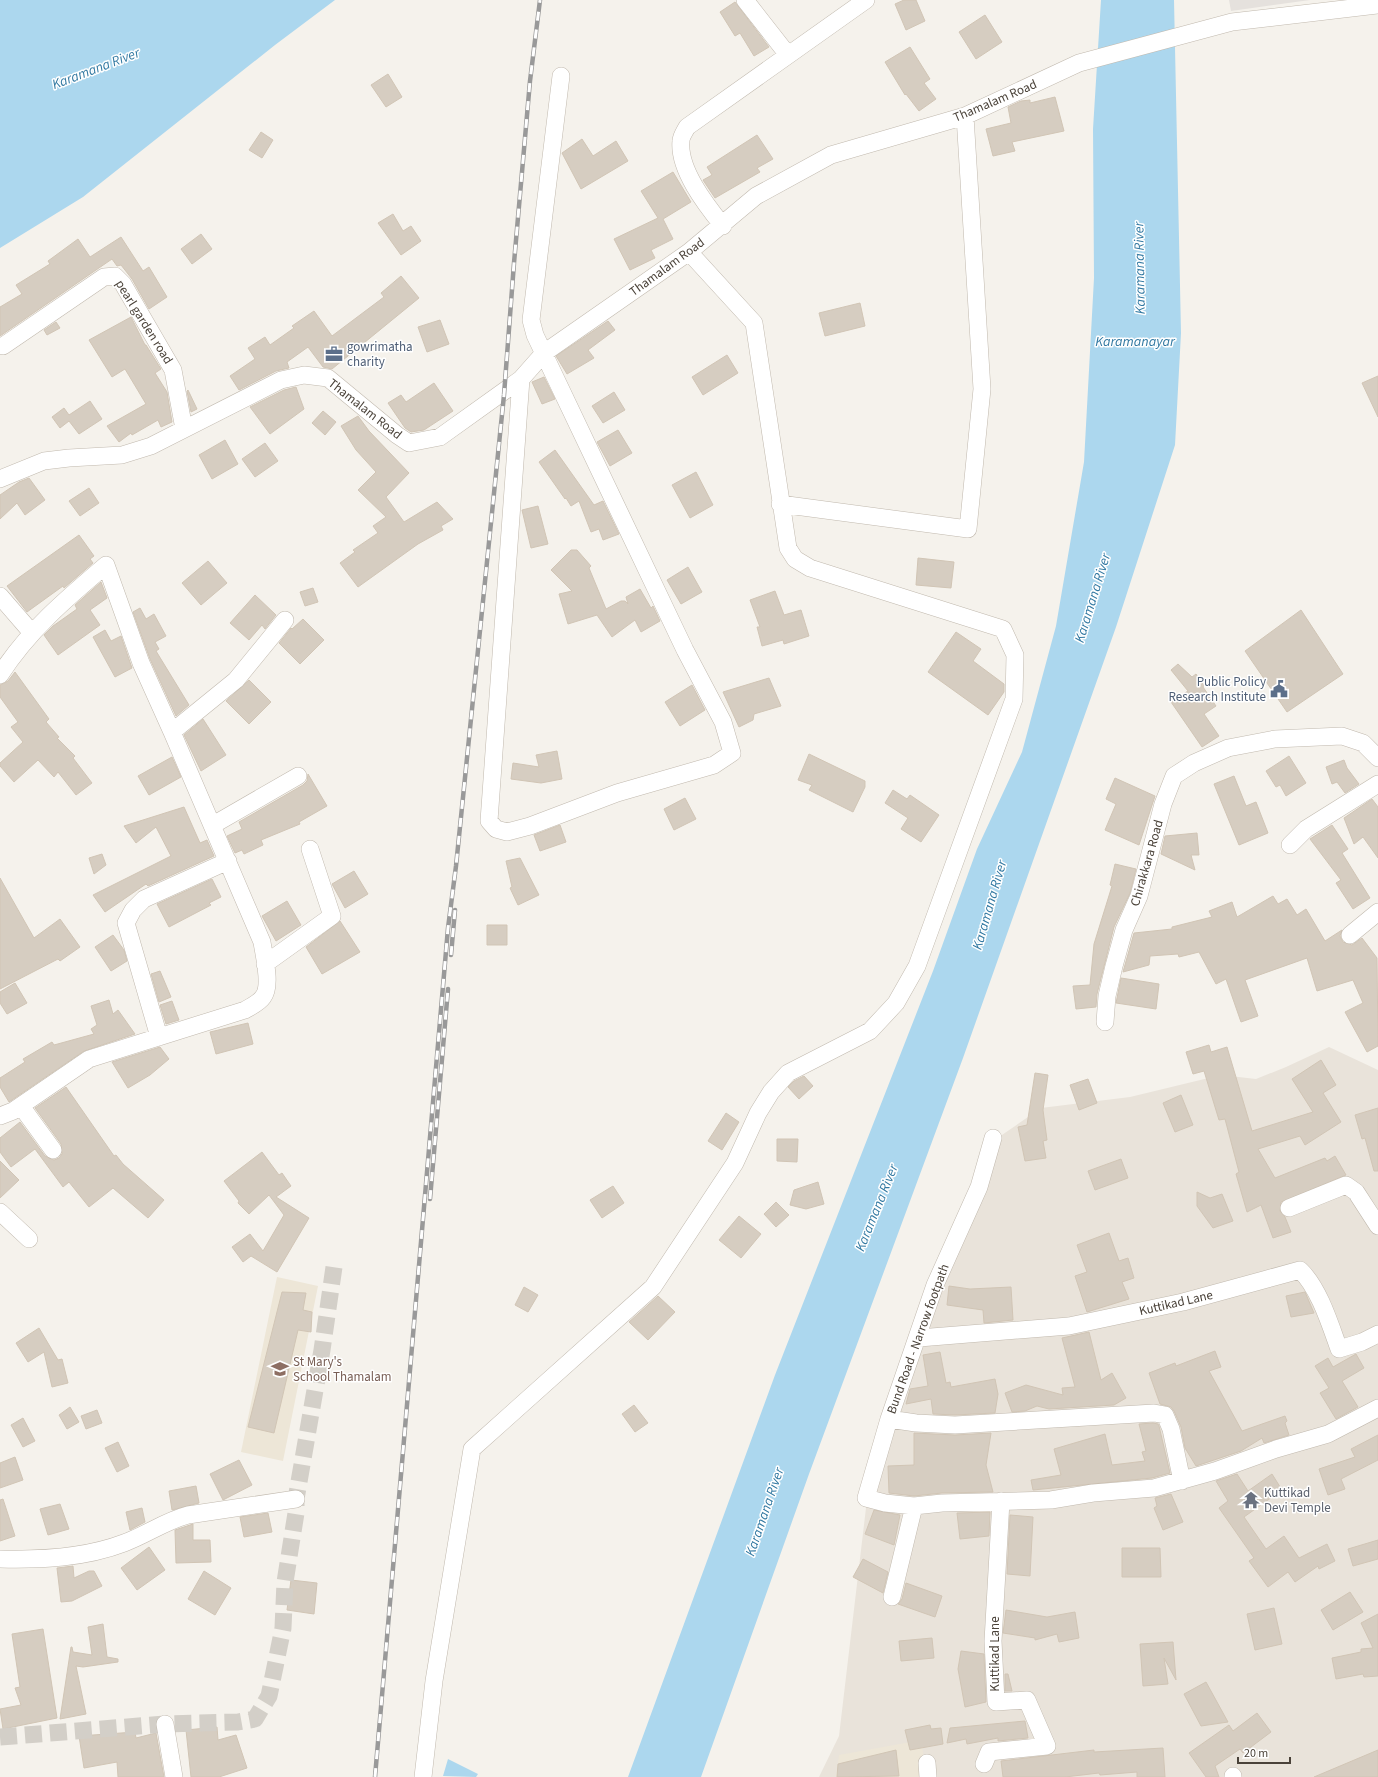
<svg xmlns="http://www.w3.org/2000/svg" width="1378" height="1777" font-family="'Source Sans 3',sans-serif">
	<rect width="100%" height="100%" fill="#f5f2ec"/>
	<path fill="#e9e3da" d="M1329 1047 1378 1070V1777H819L839 1736 868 1491 999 1137 1041 1108 1130 1097 1221 1075 1256 1079 1286 1067Z"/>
	<path fill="#e5e1dd" d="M1229 0H1310L1231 11Z"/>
	<path fill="#ede6d7" d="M277 1277 318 1286 283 1461 241 1452Z
		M922 1740 925 1777H836L839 1755Z"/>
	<path fill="#acd7ee" d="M0 0H335L275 45 83 197 0 248Z
		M1101 0H1174L1181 333 1175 445 1116 627 963 1058 809 1474 701 1777H628L775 1375 933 971 977 849 1022 752 1056 626 1084 462 1094 278 1093 129Z
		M448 1759 478 1774 476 1777 443 1776Z"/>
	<path fill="#d6cdc1" stroke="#d1c5b5" d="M904 0H916L925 21 906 30 895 4Z
		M735 2 769 47 754 56 740 33 735 36 720 12Z
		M985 15 1002 42 976 59 959 32Z
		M910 47 930 79 924 83 936 99 919 111 906 94 905 95 885 62Z
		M388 74 402 97 386 107 371 85Z
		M1055 97 1064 131 1012 142 1015 151 993 156 986 129 1011 123 1008 107 1021 101 1030 100V103Z
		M261 132 273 140 262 158 249 150Z
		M757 135 773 159 757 168 760 172 715 198 703 180 712 175 707 167Z
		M582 139 593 156 616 141 628 161 581 189 562 153Z
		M673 172 691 202 663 219 673 239 651 250 655 258 630 270 614 239 658 218 641 191Z
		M393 214 403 231 411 226 421 241 401 255 378 223Z
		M201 234 212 249 192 264 181 249Z
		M121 237 143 271 149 267 167 297 149 309 132 279 121 265 117 266 112 259 0 336V307L22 294 16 285 50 264 48 261 78 239 90 257Z
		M401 276 419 298 332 369 323 367 308 347 287 362 289 368 276 371 239 390 230 376 255 359 248 348 265 337 270 345 294 328 292 326 314 311 332 336 384 297 381 293Z
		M860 303 865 326 825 336 819 313Z
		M131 317 145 345H146L161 369 155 373 167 392 172 422 161 427 158 420 132 435 131 433 119 442 107 426 146 404 125 369 112 377 89 340Z
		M440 320 449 344 427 352 418 327Z
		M608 321 615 330 588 350 594 358 567 374 556 356Z
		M56 322 60 328 47 335 44 330Z
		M727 355 738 373 703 395 692 377Z
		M1378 376V417L1362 383Z
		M544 377 555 399 542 404 532 382Z
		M434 383 453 411 424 430 411 432 405 428 388 403 401 395 406 402Z
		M296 387 304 409 270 434 250 407 284 390Z
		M188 390 197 409 191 412 187 391Z
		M614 392 625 410 603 423 592 406Z
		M90 401 102 419 79 434 69 421 60 428 52 417 64 408 69 415Z
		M323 411 336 422 325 435 312 423Z
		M358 416 369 431 409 473 386 497 404 522 437 502 453 519 441 526 443 530 418 544 358 587 340 563 355 552 353 550 378 533 373 526 386 517 358 490 376 472 356 450 341 426Z
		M618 430 632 453 610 466 597 442Z
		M225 440 238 464 212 479 199 455Z
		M265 443 278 461 255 477 242 459Z
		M555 450 594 505 603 501 619 534 603 540 599 529 591 532 579 501 571 506 566 498 565 499 539 462Z
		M696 472 713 505 690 518 672 485Z
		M29 478 45 500 25 515 17 503 0 519V495L19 482Z
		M89 488 99 503 80 516 69 501Z
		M538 506 548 544 531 548 522 510Z
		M79 535 94 556 90 559 93 563 64 588 63 586 27 612 7 586Z
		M571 550H577L591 566 589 568 606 609 621 601H625L628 604 626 597 640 589 651 608 653 606 660 621 641 632 635 620 612 637 597 615 568 624 559 594 572 591 551 570Z
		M918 558 954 562 951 588 916 585Z
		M208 561 227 583 201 605 182 583Z
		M688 567 702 592 681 604 667 580Z
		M101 582 107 598 90 610 100 625 58 655 44 635 53 626 77 609 75 605Z
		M313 588 318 602 305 606 300 592Z
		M775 591 784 615 801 610 809 636 784 644 783 640 762 646 757 627H760L750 600Z
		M255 595 276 615 265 629 262 625 249 640 230 623Z
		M140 608 146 619 154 614 166 636 155 642 159 649 156 651 189 705 176 716 150 659 133 612Z
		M1301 610 1343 674 1287 712 1245 651Z
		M303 619 324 640 300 664 279 643 291 628 292 629Z
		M105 630 111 641 121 636 132 668 115 677 93 637Z
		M956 632 981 649 973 661 1004 684V692L988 715 928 672Z
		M1178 664 1192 677 1196 674 1204 685 1203 687 1216 706 1204 714 1219 736 1202 747 1171 702 1188 691 1171 670Z
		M15 672 49 719 46 722 59 737 57 738 75 756 73 758 92 783 76 795 58 772 54 777 38 760 14 782 0 766V763L23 742 11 727 18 722 0 697V685L8 681Z
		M769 678 781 706 754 714 753 720 739 727 723 692Z
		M249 680 271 702 249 724 226 701Z
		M692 685 705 710 680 726 665 702Z
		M203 719 226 755 201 771 184 735Z
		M557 751 562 779 541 783 511 779 513 763 539 767 536 755Z
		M809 754 865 781V787L853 812 809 790 812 785 798 780Z
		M1289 756 1306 783 1286 796 1280 785 1276 787 1266 771Z
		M172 757 181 777 149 795 138 776Z
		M1344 760 1347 768 1359 784 1345 793 1337 782 1332 784 1326 767Z
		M308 774 327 806 299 822 300 824 261 840 263 845 244 854 242 850 235 853 227 836 242 829 239 822 303 785 307 781Z
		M1234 776 1246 806 1256 802 1268 833 1239 845 1214 784Z
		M1115 778 1155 796 1139 845 1105 830 1116 804 1106 799Z
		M893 790 907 799 910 795 939 815 921 842 901 829 908 818 885 803Z
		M685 798 696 819 674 830 664 809Z
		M1372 799 1378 807V858L1363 837 1354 844 1344 818Z
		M184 807 200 843 207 840 214 856 148 886 146 884 105 912 93 895 171 856 156 827 136 843 124 826Z
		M560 825 566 842 540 851 534 835Z
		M1332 825 1348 849 1342 853 1370 898 1353 909 1336 883 1341 880 1310 839Z
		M1197 833 1199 855H1191L1195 870 1161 854 1165 836Z
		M102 854 106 865 94 874 89 858Z
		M520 858 539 895 518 905 510 888 512 887 506 861Z
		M1115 864 1136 869 1130 893 1114 927 1097 994 1096 1007 1076 1009 1073 986 1090 985 1094 944 1112 886 1110 885Z
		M354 871 368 894 345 908 332 884Z
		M0 878 34 938 60 919 80 947 60 961 58 959 0 989Z
		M212 879 221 897 209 903 211 905 169 927 157 904Z
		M1273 896 1278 904 1287 899 1297 915 1306 909 1325 941 1342 930 1340 936 1343 942 1352 945 1362 938 1377 958 1378 1046 1367 1052 1345 1012 1363 1003 1353 980 1317 991 1307 958 1245 980 1258 1016 1241 1022 1226 979 1216 984 1199 952 1179 957 1178 954 1150 956 1149 965 1123 972 1134 933 1172 929V927L1212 917 1209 911 1232 902 1237 917Z
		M287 901 301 925 276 941 262 916Z
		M340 921 360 952 322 974 306 947Z
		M487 925H507V945H487Z
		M113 935 124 950 127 961 111 971 95 947Z
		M160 971 171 997 159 1002 151 974Z
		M1121 978 1159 984 1156 1009 1116 1003Z
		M15 983 27 1003 7 1014 0 1003V992Z
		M109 1000 113 1014 118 1010 135 1034 84 1051 9 1102 0 1087V1078L25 1062 23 1059 52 1042 54 1045 94 1034 91 1029 97 1025 91 1006Z
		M172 1001 179 1020 166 1024 160 1005Z
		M248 1023 253 1044 216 1054 210 1032Z
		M1209 1045 1211 1052 1227 1047 1252 1131 1313 1112 1292 1079 1321 1060 1336 1085 1323 1093 1341 1122 1305 1145 1300 1136 1258 1149 1275 1178 1325 1158 1327 1161 1335 1156 1346 1175 1281 1202 1280 1211 1285 1217 1291 1232 1273 1238 1261 1205 1247 1212 1236 1174 1239 1172 1225 1119 1219 1120 1204 1071 1193 1074 1186 1052Z
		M160 1047 169 1059 150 1075 128 1088 112 1062Z
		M1035 1073 1048 1075 1043 1110 1047 1140 1043 1141 1046 1158 1025 1161 1018 1127 1027 1125Z
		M804 1076 813 1086 799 1099 788 1087 794 1081Z
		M1088 1079 1097 1103 1079 1110 1070 1085Z
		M66 1087 114 1156 116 1155 123 1164 164 1200 148 1218 113 1188 89 1207 69 1182 63 1187 35 1149 11 1167 0 1152V1138L20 1122 45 1156 54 1160 59 1158 62 1154 61 1144 35 1108Z
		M1181 1095 1193 1125 1175 1132 1163 1103Z
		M1378 1108V1171H1374L1365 1138 1362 1139 1355 1115Z
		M726 1113 739 1122 722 1150 708 1141Z
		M777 1139H798L797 1162 777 1161Z
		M262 1152 279 1175 282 1173 291 1186 276 1197 309 1218 277 1272 251 1256 243 1262 232 1247 250 1234 263 1251 284 1215 269 1195 249 1214 238 1203 239 1201 224 1181Z
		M1121 1159 1128 1178 1095 1190 1088 1171Z
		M0 1161 19 1180 0 1198Z
		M818 1182 824 1204 806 1209 790 1205 794 1190Z
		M613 1186 624 1203 602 1218 590 1200Z
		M1197 1192 1210 1198 1222 1194 1233 1221 1213 1228 1197 1206Z
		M776 1202 789 1215 776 1227 764 1214Z
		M739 1216 761 1234 741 1258 719 1240Z
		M1109 1233 1119 1261 1128 1258 1134 1278 1122 1282 1129 1299 1087 1312 1075 1276 1087 1272 1077 1245Z
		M949 1286 970 1289 1011 1287 1013 1320 984 1323 983 1310 947 1305Z
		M524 1287 538 1295 528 1312 515 1305Z
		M282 1292 306 1293 303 1310 312 1312 311 1332 298 1330 274 1433 248 1427Z
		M1305 1292 1314 1313 1291 1317 1286 1296Z
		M658 1296 675 1312 648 1340 629 1322Z
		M39 1328 58 1360 62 1359 68 1383 52 1387 44 1352 28 1362 16 1343Z
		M1089 1332 1101 1380 1112 1373 1126 1398 1114 1405 1049 1409 1037 1406 1025 1411 1012 1412 1005 1393 1026 1385 1063 1395 1062 1388 1075 1387 1062 1338Z
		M1215 1351 1221 1367 1209 1371 1242 1431 1285 1416 1287 1421 1285 1423 1289 1435 1264 1443 1262 1438 1241 1451 1196 1466 1185 1448 1181 1427 1174 1411 1171 1407 1160 1404 1149 1373 1175 1363 1176 1366Z
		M940 1352 946 1383 950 1382 951 1387 995 1379 998 1394 995 1413 955 1415 933 1414 931 1399 906 1404 910 1389 928 1386 923 1355Z
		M1356 1354 1364 1368 1342 1381 1358 1407 1336 1419 1320 1393 1329 1388 1315 1366 1328 1358 1333 1367Z
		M634 1405 648 1423 635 1432 622 1414Z
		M70 1407 79 1422 67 1429 59 1415Z
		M97 1410 102 1423 86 1429 81 1416Z
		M23 1418 35 1441 23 1447 11 1425Z
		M1153 1423 1158 1424 1159 1426 1170 1473 1152 1478 1033 1490 1031 1480 1061 1475 1054 1449 1105 1434 1112 1465 1145 1461 1142 1452 1146 1451 1139 1424Z
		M914 1433 955 1435 991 1433 986 1465 993 1492 942 1493 914 1496 889 1493 888 1466 914 1465Z
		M1378 1435V1460L1341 1479 1345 1489 1328 1495 1319 1469 1355 1457 1351 1449Z
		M118 1442 129 1466 117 1472 105 1448Z
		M15 1457 23 1480 0 1488V1463Z
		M239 1460 252 1485 223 1500 210 1474Z
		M1237 1474 1248 1491 1272 1474 1282 1490 1244 1517 1266 1549 1284 1536 1299 1558 1327 1544 1335 1561 1319 1569 1318 1566 1295 1582 1288 1572 1268 1587 1249 1561 1254 1558 1219 1508 1228 1501 1216 1481Z
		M196 1486 199 1503 172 1510 169 1491Z
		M1171 1494 1183 1522 1163 1530 1154 1508 1157 1506 1155 1498Z
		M3 1499 15 1536 0 1541V1500Z
		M60 1504 69 1529 48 1535 40 1509Z
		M142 1508 145 1522 130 1530 126 1512Z
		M874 1510 900 1515 894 1545 865 1534Z
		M990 1512 989 1536 960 1539 957 1513Z
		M268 1513 272 1532 244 1537 240 1517Z
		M1010 1515 1033 1517 1030 1576 1007 1574Z
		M193 1524V1540H210L211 1562 176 1563 175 1530Z
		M1378 1540V1559L1353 1566 1348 1549Z
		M149 1547 165 1570 137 1590 121 1568Z
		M1122 1548H1160L1161 1577H1122Z
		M863 1559 888 1572 883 1593 853 1577Z
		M73 1566 74 1578 89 1571H94L102 1586 72 1601 61 1602 57 1568Z
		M204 1571 231 1588 215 1615 188 1599Z
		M291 1580 317 1583 314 1614 287 1610Z
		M906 1583 942 1596 935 1617 898 1604 902 1599Z
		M1350 1592 1363 1612 1333 1630 1321 1610Z
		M1274 1608 1282 1644 1255 1650 1247 1614Z
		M1006 1610 1047 1617 1075 1612 1079 1638 1059 1642 1057 1634 1035 1640V1638L1003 1633Z
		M1378 1614V1676L1364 1677 1363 1674 1336 1679 1332 1658 1361 1652V1649L1373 1648 1361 1623Z
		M103 1624 107 1657 118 1659V1662L83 1667 76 1666 86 1714 60 1719 71 1647H72L73 1652 92 1655 88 1627Z
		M43 1629 57 1718 3 1729 0 1709 21 1705 15 1688 20 1687 12 1634Z
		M932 1638 934 1658 901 1661 899 1641Z
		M1173 1642 1176 1680 1164 1658 1168 1684 1143 1686 1140 1644Z
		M961 1651 984 1654 986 1702 965 1707 958 1669Z
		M1005 1674H1008L1012 1691H1005Z
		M1206 1682 1228 1722 1201 1726 1184 1694Z
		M1257 1713 1271 1732 1243 1753 1240 1749 1215 1766 1219 1777H1206L1189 1753 1229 1725 1233 1731Z
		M1025 1721 1028 1738 998 1741V1738L967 1744 966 1739 947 1743 950 1728Z
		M930 1725 931 1729 941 1728 943 1744 910 1750 905 1730Z
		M217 1727 218 1740 236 1735 247 1768 219 1777H191L186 1730Z
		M135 1732 136 1738 156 1733 164 1777H118L117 1762 84 1768 79 1736Z
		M1163 1748 1165 1777H1137V1772L1100 1775 1099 1773 1065 1777H1003L1001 1761 1094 1750V1752Z
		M896 1750 899 1776 837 1777 838 1764Z
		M1378 1750V1777H1314Z"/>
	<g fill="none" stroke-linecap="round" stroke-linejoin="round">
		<path stroke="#d3cfc8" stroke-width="17" stroke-dasharray="17 8" stroke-linecap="butt" d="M0 1737 165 1724 238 1722 255 1719 269 1696 283 1628 285 1582 296 1513V1499L322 1350 335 1260"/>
		<g stroke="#c1b9ae" stroke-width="18">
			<path id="minor" d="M745 0 788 55
				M723 226C706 205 678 169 681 141 681 136 685 131 687 127L866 0
				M3 346 104 277 115 276 123 284 173 370 184 429
				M521 379 489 821 496 829 507 832 530 826 617 793 714 765 732 753 723 722 685 650 535 335 531 320 561 76
				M0 479 44 461 69 458 122 455 151 446 281 380 304 375 328 378 397 435 409 443 440 437 521 379 544 353 689 252 756 196 831 155 965 116 1079 63 1232 22 1378 5
				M780 504 968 529 982 389 965 116
				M0 596 32 633
				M0 675C28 631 67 598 106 565L141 663 172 732
				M213 825 298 776
				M1290 845 1306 829 1378 784
				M1350 935 1378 912
				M265 964 332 916 310 849
				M1105 1022 1107 996 1114 966 1124 930 1139 896 1163 804 1174 776 1194 763 1228 748 1275 739 1342 736 1363 743 1378 758
				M159 1037 126 923 133 910 144 899 228 861
				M21 1106 53 1150
				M0 1116 13 1111 89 1059 245 1010C250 1007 259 1003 263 997 272 986 264 956 262 942L172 732 236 680 285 620
				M993 1138 979 1187 935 1285 889 1419 866 1498 885 1503 914 1506 942 1503 1051 1500 1093 1493 1154 1488 1215 1471 1276 1449 1328 1434 1378 1408
				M1289 1208 1346 1185 1356 1192 1378 1226
				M0 1212 29 1239
				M919 1338 1069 1326 1183 1302 1300 1270C1319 1288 1330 1324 1339 1349L1362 1342 1378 1334
				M889 1419 916 1423 955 1425 1154 1413 1165 1415 1171 1429 1182 1481
				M0 1559C41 1560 85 1558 124 1543 146 1535 165 1521 188 1515L296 1499
				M892 1597 914 1506
				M165 1724 174 1777
				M927 1763 928 1777
				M984 1764 989 1752 1047 1746 1027 1700 996 1702 993 1641 1001 1501
				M1233 1776V1777
				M423 1777 434 1681 472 1449 653 1287 735 1163 758 1113 771 1092 788 1073 870 1031 896 1003 917 966 1014 699 1015 655 1003 629 810 568 795 559 788 548 754 323 689 252"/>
		</g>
		<use href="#minor" stroke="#fff" stroke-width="17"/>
		<g stroke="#999" stroke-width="4.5">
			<path id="rail" d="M451 955 455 910
				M430 1199 448 989
				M375 1777 448 928 456 866 504 395 514 263 530 81 540 0"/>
		</g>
		<use href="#rail" stroke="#fff" stroke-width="3" stroke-dasharray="9" stroke-linecap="butt"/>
	</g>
	<defs>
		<g id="office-bare" transform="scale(1.38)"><path d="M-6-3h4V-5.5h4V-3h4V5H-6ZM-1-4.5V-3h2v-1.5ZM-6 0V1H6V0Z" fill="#5c6f8a" stroke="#fff" stroke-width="2.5" paint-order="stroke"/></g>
		<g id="civic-bare" transform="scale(1.38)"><path d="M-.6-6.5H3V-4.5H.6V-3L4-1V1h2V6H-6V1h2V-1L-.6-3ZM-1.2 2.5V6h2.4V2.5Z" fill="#5c6f8a" stroke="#fff" stroke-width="2.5" paint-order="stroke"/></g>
		<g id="school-bare" transform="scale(1.38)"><path d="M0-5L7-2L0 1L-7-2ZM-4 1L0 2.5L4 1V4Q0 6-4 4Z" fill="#8d6e63" stroke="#fff" stroke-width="2.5" paint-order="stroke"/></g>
		<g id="temple-bare" transform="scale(1.38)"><path d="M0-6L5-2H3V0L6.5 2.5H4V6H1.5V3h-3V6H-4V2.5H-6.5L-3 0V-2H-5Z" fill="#6b7280" stroke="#fff" stroke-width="2.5" paint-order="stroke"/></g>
	</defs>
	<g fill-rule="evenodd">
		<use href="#office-bare" x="334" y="354"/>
		<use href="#civic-bare" x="1279" y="689"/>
		<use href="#school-bare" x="280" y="1369"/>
		<use href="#temple-bare" x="1251" y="1500"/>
	</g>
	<g text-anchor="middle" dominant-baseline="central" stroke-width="3" stroke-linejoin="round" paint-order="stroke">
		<g font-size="13" fill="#4a4239" stroke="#fff">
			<text transform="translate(995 101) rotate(-23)">Thamalam Road</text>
			<text transform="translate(667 267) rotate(-36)">Thamalam Road</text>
			<text transform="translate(144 322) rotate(58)">pearl garden road</text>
			<text transform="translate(365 409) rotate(38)">Thamalam Road</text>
			<text transform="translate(1147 863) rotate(-74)">Chirakkara Road</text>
			<text transform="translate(1176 1303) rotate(-13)">Kuttikad Lane</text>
			<text transform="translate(918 1339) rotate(-70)">Bund Road - Narrow footpath</text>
			<text transform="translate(995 1654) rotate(-90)">Kuttikad Lane</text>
		</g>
		<g font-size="13" fill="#4e5e75" stroke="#fff" text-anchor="start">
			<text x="347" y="347">gowrimatha<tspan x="347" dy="15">charity</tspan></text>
			<text x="1266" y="682" text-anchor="end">Public Policy<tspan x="1266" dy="15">Research Institute</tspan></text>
		</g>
		<g font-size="13" fill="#785e54" stroke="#fff" text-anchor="start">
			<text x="293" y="1362">St Mary's<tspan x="293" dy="15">School Thamalam</tspan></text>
		</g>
		<g font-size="13" fill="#5b616d" stroke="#fff" text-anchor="start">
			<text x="1264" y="1493">Kuttikad<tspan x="1264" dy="15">Devi Temple</tspan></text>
		</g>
		<g font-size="14" font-style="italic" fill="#3279a2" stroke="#fff">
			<text transform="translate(96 69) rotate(-21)">Karamana River</text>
			<text transform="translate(1140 268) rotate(-91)">Karamana River</text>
			<text x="1135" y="342">Karamanayar</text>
			<text transform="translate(1093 598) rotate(-73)">Karamana River</text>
			<text transform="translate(990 905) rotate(-74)">Karamana River</text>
			<text transform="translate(877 1208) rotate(-68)">Karamana River</text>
			<text transform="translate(765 1512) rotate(-71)">Karamana River</text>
		</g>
	</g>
	<path d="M1238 1757v6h52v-6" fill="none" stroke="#4a4239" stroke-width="2"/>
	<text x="1244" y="1757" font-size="12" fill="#4a4239" stroke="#ffffff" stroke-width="3" paint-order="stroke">20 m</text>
</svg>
